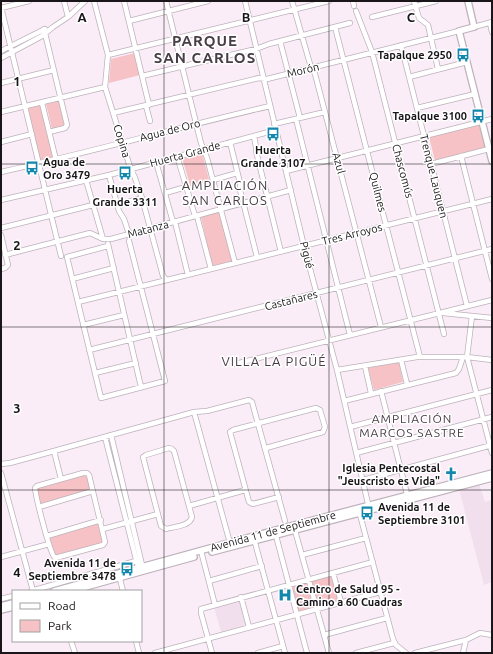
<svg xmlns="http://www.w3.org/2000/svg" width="493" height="654" font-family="Ubuntu,sans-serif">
	<rect width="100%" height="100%" fill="#faedf7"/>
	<path fill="#f1dfed" d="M479 484 485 502 492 500V582L484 585 459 489Z
		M238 600 240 601 246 623 245 626 221 632 214 607Z"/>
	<path fill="#f7c2c5" d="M135 53 140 75 109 83 111 59Z
		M60 101 66 125 52 129 46 104Z
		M42 105 55 157 40 160 28 108Z
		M483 124 489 148 435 161 429 137Z
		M202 153 210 183 191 188 182 158Z
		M221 212 232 261 212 266 201 217Z
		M399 362 403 382 374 390 368 368Z
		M85 474 87 475 90 490 42 504H39L37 488Z
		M98 522 104 541 102 543 56 556 54 555 50 538V537Z
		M331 575 339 601 318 606 311 580Z
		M307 581 314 607 298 612 291 586Z"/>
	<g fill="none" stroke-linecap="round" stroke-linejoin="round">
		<g stroke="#bdb2bb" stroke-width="6">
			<path id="minor" d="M64 1 68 17
				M94 1 108 55 105 87 130 167 135 178 142 198 163 276 167 280 492 199
				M124 1 149 105
				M166 1 196 123 201 143 207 158 235 263
				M245 1 304 246 337 370 369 508
				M292 1 310 64 315 74 381 327
				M353 1 354 6
				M414 1 419 18 428 25 438 69
				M1 7 61 256
				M1 8 29 1
				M356 11 372 52 444 334
				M372 17 436 1
				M129 21 208 1
				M490 23 492 32
				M335 27 420 357
				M474 27 492 22
				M44 29 67 125 65 128 49 132
				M280 41 300 118
				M401 45 467 306
				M1 51 45 29
				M108 55 329 1
				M1 58 42 36 53 27 68 17 85 1
				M142 76 256 49 269 44 350 23
				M409 77 467 62
				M1 83 54 70
				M42 103 56 160
				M146 106 150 121
				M417 108 475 94
				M1 112 105 87
				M113 113 259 78 267 79 459 31
				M296 119 350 335
				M274 124 325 112
				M254 136 256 147V151L281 252
				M1 142 32 134
				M230 142 240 183V190L257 257
				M177 156 195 216
				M461 156 492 279
				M156 162 173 222
				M431 164 489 149
				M286 171 492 119
				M1 172C91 152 180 127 270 106
				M109 175 119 211 124 219 129 234
				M86 180 103 239
				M213 180 237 173
				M165 193 186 187
				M1 200 109 175 276 130
				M117 205 142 198
				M197 216 211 269
				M175 222 188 275
				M1 228 93 205
				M1 235 8 265 5 268 1 269
				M108 244 141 387
				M108 246 67 257 101 398 165 381 129 241
				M5 255 90 233 103 239H111L291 190
				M72 279 114 268
				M78 302 167 280
				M443 313 492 318
				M472 316 467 357 492 453
				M83 325 124 315
				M89 350 492 249
				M401 360 407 384
				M235 364 492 300
				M365 366 371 393
				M337 370 417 357H467L492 360
				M95 373 136 363
				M381 391 408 498
				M344 401 456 373 459 369 463 357
				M194 412 207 411 249 400 252 402 285 521
				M350 427 492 390
				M111 435 143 569
				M105 437 139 571
				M169 448 172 449 174 451 192 517C190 526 174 527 166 529L161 526 143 457 146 455Z
				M266 448 323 432 325 427 320 410 316 408 233 430 230 432 249 502 253 504 279 497
				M54 451 61 479
				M356 453 492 417
				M1 464 10 463 54 451 194 412 230 543
				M1 473 33 591
				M83 473H87L89 475 105 542 103 545 55 558C50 554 36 498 35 488L37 486Z
				M363 480 492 445
				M189 506 245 490
				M39 507 93 491
				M359 511 393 639 396 645 406 653
				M294 527 329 653
				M103 529 158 514
				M275 532 307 653
				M47 536 101 520
				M254 539 285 653
				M201 551 215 605
				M302 555 366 538
				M1 557 49 544
				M333 573 341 602
				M119 575 123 591
				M209 581 262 566
				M31 591 136 561
				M241 597 249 627
				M1 599 13 596
				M324 635 387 618
				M71 641 75 653
				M136 641 139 653
				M155 653 380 592
				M212 653 201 613V609L373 562
				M258 653 283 646
				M356 653 394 643
				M415 653 466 640 480 633 492 635
				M463 653 466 640"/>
		</g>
		<g stroke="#bdb2bb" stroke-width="8">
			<path id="major" d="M468 1 474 27 459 31 492 161
				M212 552 492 478
				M54 591 294 525 492 473
				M71 591 194 557
				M1 606 13 603
				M1 610 13 607"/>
		</g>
		<use href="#minor" stroke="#fff" stroke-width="4.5"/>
		<use href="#major" stroke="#fff" stroke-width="5.5"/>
	</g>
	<path fill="none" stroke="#191518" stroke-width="1" stroke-opacity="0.55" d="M164 1V653M329 1V653M1 164H492M1 327H492M1 490H492"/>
	<defs>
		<g id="bus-bare" transform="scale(1.08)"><path d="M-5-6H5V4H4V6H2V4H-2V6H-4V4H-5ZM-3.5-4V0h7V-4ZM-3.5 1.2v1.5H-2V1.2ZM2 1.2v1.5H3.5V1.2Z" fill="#1387ac" stroke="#fff" stroke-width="2.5" paint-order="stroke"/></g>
		<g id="church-bare" transform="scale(1.08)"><path d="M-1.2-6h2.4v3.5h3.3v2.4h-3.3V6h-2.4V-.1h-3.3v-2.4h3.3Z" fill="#1387ac" stroke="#fff" stroke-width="2.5" paint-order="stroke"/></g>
		<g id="hospital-bare" transform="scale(1.08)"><path d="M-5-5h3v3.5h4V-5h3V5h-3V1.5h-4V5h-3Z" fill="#1387ac" stroke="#fff" stroke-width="2.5" paint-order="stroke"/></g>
	</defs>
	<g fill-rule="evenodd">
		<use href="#bus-bare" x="463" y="55"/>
		<use href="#bus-bare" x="478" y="116"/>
		<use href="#bus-bare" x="273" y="134"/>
		<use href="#bus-bare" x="32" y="168"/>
		<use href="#bus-bare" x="125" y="173"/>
		<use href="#church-bare" x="451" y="474"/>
		<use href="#bus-bare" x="367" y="513"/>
		<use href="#bus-bare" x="127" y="569"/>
		<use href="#hospital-bare" x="285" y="595"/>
	</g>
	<g text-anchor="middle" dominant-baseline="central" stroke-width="3" stroke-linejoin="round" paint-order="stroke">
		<g font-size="11" font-weight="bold" fill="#191518" stroke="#fff" text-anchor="end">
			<text x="452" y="55">Tapalque 2950</text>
			<text x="467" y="116">Tapalque 3100</text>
			<text x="273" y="150" text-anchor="middle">Huerta<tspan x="273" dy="13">Grande 3107</tspan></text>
			<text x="43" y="162" text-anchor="start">Agua de<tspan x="43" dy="13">Oro 3479</tspan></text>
			<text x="125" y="189" text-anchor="middle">Huerta<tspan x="125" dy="13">Grande 3311</tspan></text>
			<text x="440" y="468">Iglesia Pentecostal<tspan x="440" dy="13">"Jeuscristo es Vida"</tspan></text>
			<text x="378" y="507" text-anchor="start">Avenida 11 de<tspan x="378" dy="13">Septiembre 3101</tspan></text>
			<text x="116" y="563">Avenida 11 de<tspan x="116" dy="13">Septiembre 3478</tspan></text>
			<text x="296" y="589" text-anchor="start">Centro de Salud 95 -<tspan x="296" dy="13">Camino a 60 Cuadras</tspan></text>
		</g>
		<g font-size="11" fill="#191518" stroke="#fff">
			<text transform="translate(303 70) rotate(-14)">Morón</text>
			<text transform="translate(170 130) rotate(-14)">Agua de Oro</text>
			<text transform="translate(122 141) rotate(73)">Copina</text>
			<text transform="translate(185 154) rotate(-15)">Huerta Grande</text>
			<text transform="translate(339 163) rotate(75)">Azul</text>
			<text transform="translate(403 171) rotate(75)">Chascomús</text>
			<text transform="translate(434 176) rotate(76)">Trenque Lauquen</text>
			<text transform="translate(378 192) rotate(76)">Quilmes</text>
			<text transform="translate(148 229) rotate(-15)">Matanza</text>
			<text transform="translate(352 234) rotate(-14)">Tres Arroyos</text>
			<text transform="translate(307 255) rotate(76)">Pigüé</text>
			<text transform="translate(291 300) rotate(-14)">Castañares</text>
			<text transform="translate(273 531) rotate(-15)">Avenida 11 de Septiembre</text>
		</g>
		<g font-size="12" letter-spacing="1" fill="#483e46" stroke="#fff">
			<text x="412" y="418">AMPLIACIÓN<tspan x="412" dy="14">MARCOS SASTRE</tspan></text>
		</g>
		<g font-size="13" letter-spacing="1" fill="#483e46" stroke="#fff">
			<text x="225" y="185">AMPLIACIÓN<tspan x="225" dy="15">SAN CARLOS</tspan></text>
			<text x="274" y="361">VILLA LA PIGÜÉ</text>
		</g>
		<g font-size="15" font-weight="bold" letter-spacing="1" fill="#483e46" stroke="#fff">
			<text x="205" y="40">PARQUE<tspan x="205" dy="17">SAN CARLOS</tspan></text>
		</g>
	</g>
	<g font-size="13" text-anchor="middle" font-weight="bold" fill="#191518" stroke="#fff" stroke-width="3" stroke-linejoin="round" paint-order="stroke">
		<text x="82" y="22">A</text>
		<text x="246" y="22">B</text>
		<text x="411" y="22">C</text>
		<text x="17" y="86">1</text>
		<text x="17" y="250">2</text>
		<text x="17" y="413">3</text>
		<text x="17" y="577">4</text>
	</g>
	<rect width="493" height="654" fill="none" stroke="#191518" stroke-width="4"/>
	<rect x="12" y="590" width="130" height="52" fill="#ffffff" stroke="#a3a1a3"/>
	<rect x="20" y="603" width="20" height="6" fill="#ffffff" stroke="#a3a1a3"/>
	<text x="48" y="610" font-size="12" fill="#191518">Road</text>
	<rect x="20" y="620" width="20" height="12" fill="#f7c2c5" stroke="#a3a1a3"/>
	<text x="48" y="630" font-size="12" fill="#191518">Park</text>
</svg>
